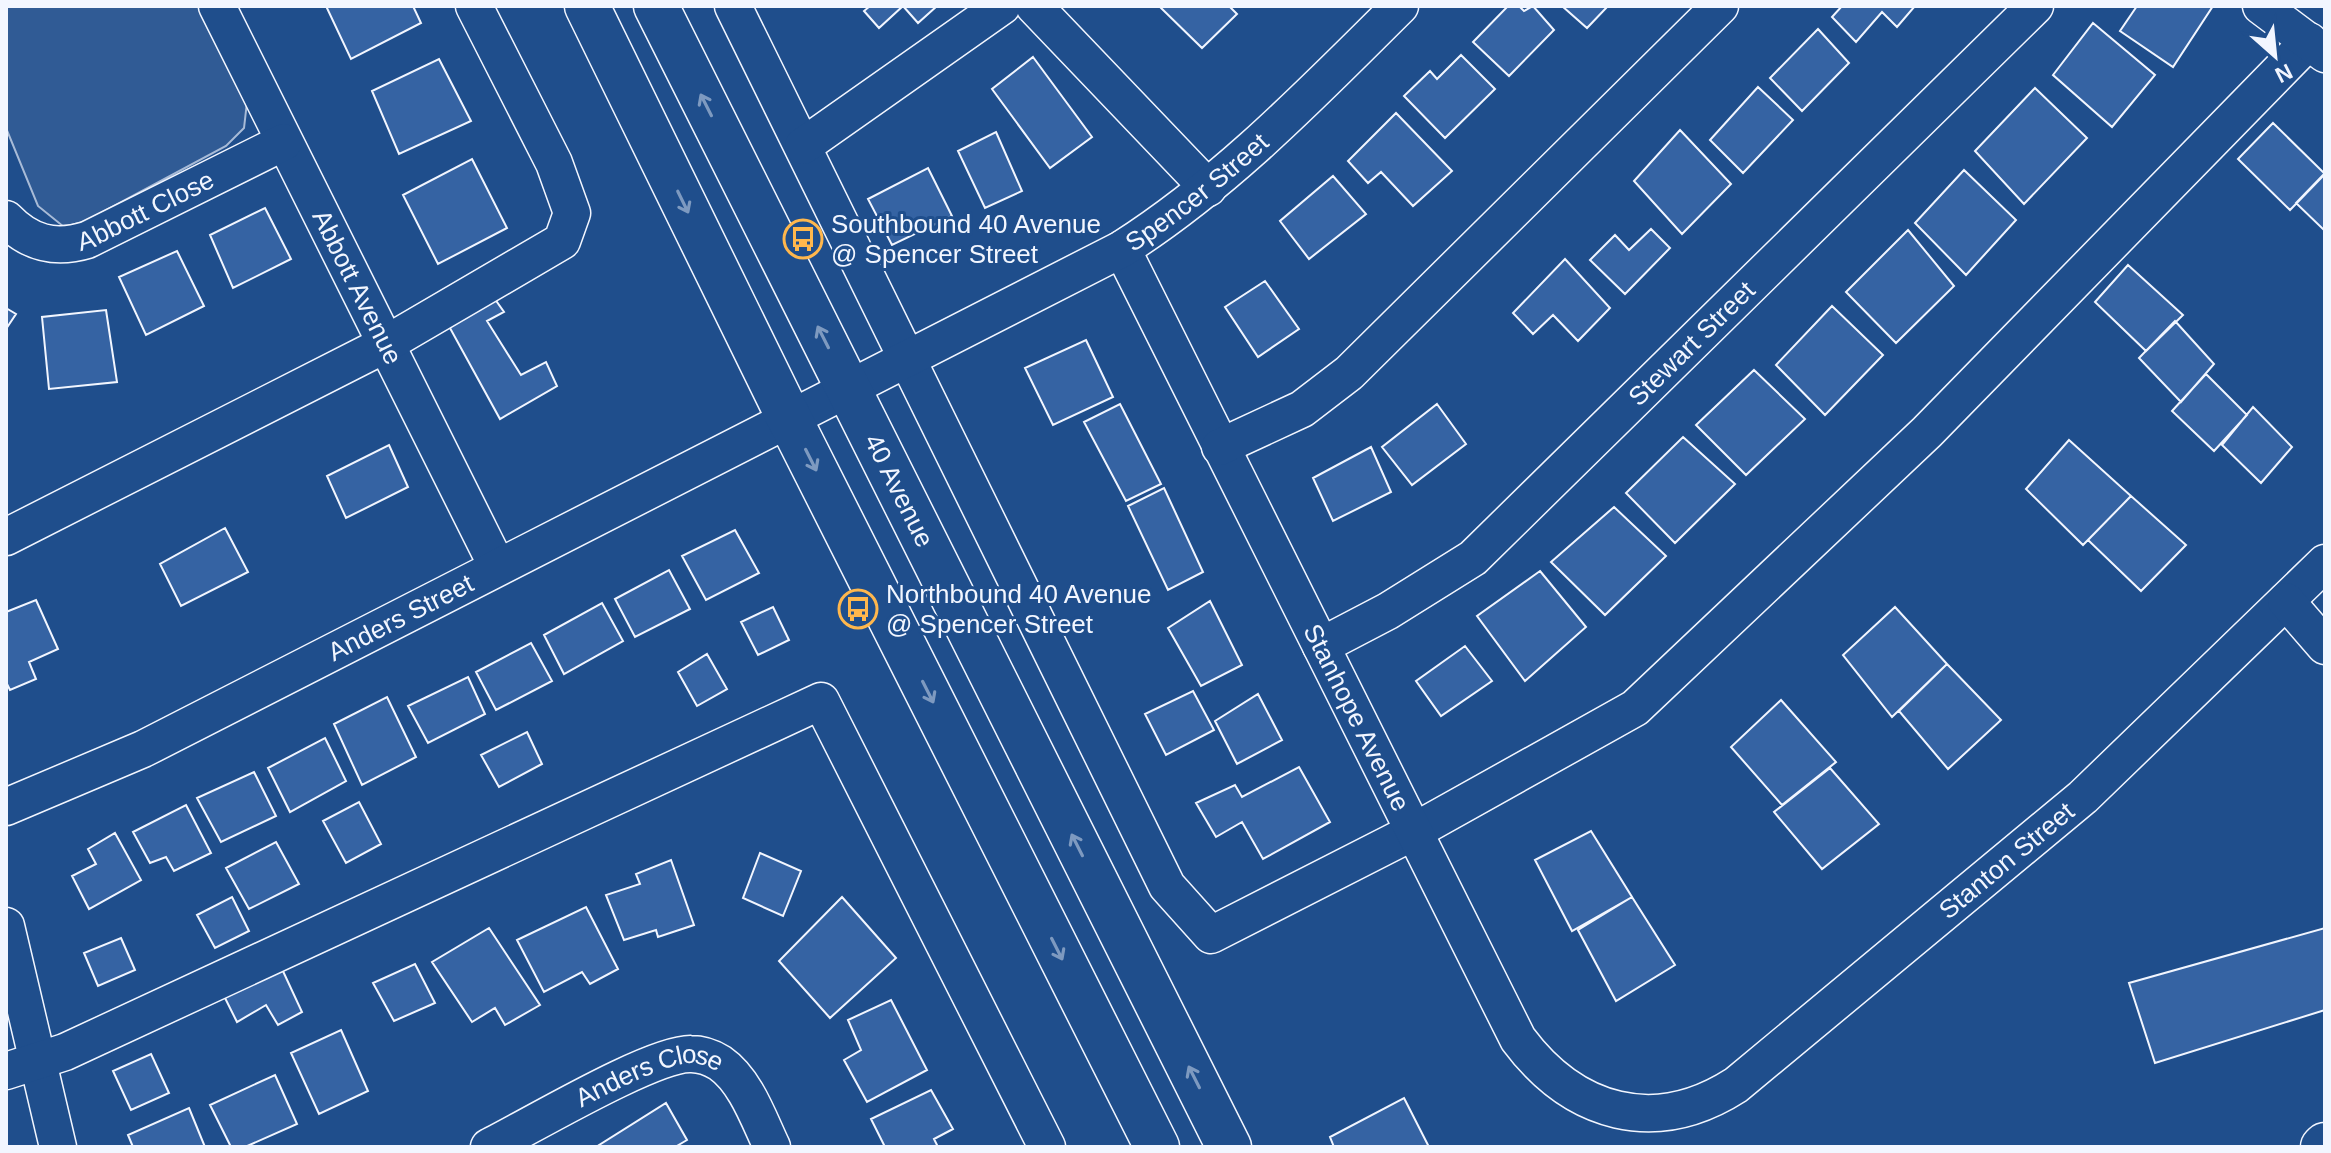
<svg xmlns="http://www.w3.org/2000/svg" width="2331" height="1153" font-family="Helvetica,sans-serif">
	<rect width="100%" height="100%" fill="#1f4e8c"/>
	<path fill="#305b95" stroke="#a8bbd7" stroke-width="2" d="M6 6H199L247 102 244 128 226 146 86 221 64 227 38 206 6 128Z"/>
	<path fill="#3563a3" stroke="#f2f6ff" stroke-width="2" d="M326 6H413L421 23 351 59Z
		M870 6H937L918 23 903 6 879 28 864 11Z
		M1159 6H1229L1237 14 1202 48Z
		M1508 6H1519L1524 11 1533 6 1554 30 1509 76 1473 42Z
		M1562 6H1608L1587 28Z
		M1842 6H1915L1897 27 1882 12 1856 42 1832 17Z
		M2137 6H2213L2173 67 2120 31Z
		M2093 23 2155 75 2112 127 2053 75Z
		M1818 29 1849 63 1802 111 1770 78Z
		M1461 55 1495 89 1445 138 1404 96 1430 71 1437 79Z
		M1033 57 1092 137 1050 168 992 89Z
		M439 59 471 121 399 154 372 91Z
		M1758 87 1793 120 1743 173 1710 140Z
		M2035 88 2087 138 2024 204 1975 151Z
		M1396 113 1452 171 1413 206 1381 172 1368 183 1348 161Z
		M2273 123 2325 174 2290 210 2238 159Z
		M1680 130 1731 184 1682 234 1634 181Z
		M996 132 1022 191 985 208 958 151Z
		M472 159 507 228 438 264 403 195Z
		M928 168 952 216 892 245 868 199Z
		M1964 170 2016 220 1966 275 1915 223Z
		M2325 173V231L2296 203Z
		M1333 176 1366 214 1309 259 1280 221Z
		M265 208 291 259 233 288 210 235Z
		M1651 229 1670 248 1625 294 1590 260 1615 235 1629 250Z
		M1908 230 1954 286 1896 343 1846 292Z
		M177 251 204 306 146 335 119 277Z
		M1565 259 1610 308 1578 341 1553 315 1533 334 1513 313Z
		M2128 265 2183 315 2146 351 2095 302Z
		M1265 281 1299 329 1258 357 1225 307Z
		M492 295 504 312 487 321 521 375 546 362 557 386 500 419 445 319Z
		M1832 306 1883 355 1825 415 1776 365Z
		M6 308 16 314 6 329Z
		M106 310 117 382 49 389 42 317Z
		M2175 321 2214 364 2181 402 2139 358Z
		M1086 340 1113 397 1053 425 1025 368Z
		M1754 370 1805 419 1746 475 1696 425Z
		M2206 374 2247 415 2214 451 2172 411Z
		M1120 404 1161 484 1126 501 1084 422Z
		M1437 404 1466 444 1412 485 1382 447Z
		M2253 407 2292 447 2261 483 2222 445Z
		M1683 437 1735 484 1675 543 1626 493Z
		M2069 440 2131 496 2083 545 2026 489Z
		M389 445 408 487 346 518 327 476Z
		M1371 447 1391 492 1333 521 1313 478Z
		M1164 488 1203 572 1168 590 1128 506Z
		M2131 496 2186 545 2141 591 2088 540Z
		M1614 507 1666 556 1605 615 1551 562Z
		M225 528 248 572 181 606 160 564Z
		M735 530 759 573 706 600 682 556Z
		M669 570 690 609 635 637 615 599Z
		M1540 571 1586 627 1525 681 1477 616Z
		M36 600 58 649 29 662 36 679 10 690 6 682V612Z
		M1210 601 1242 665 1201 686 1168 628Z
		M602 603 623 641 564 674 544 635Z
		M773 607 789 640 758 655 741 622Z
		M1895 607 1947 664 1892 717 1843 655Z
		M531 643 552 681 496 710 476 672Z
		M1465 646 1492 681 1441 716 1416 681Z
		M707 654 727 689 697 706 678 672Z
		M1947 664 2001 720 1948 769 1899 711Z
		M468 677 485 714 428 743 408 706Z
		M1193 691 1214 730 1166 755 1145 714Z
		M1258 694 1282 740 1237 764 1215 721Z
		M387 697 416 757 362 785 334 724Z
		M1781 700 1836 762 1782 805 1731 747Z
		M527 732 542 764 499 787 481 755Z
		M325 738 346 781 290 812 268 768Z
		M1299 767 1330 822 1263 859 1242 822 1216 837 1196 803 1235 785 1242 797Z
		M1830 768 1879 824 1822 869 1774 812Z
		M254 772 276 816 221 842 197 798Z
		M359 802 381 844 346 863 323 821Z
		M186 805 211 853 174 871 166 857 150 863 133 832Z
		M1591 831 1632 897 1572 931 1535 860Z
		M115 833 141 880 89 909 72 876 96 864 88 849Z
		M276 842 299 884 249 909 226 868Z
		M760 853 801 871 783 916 743 898Z
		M671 860 694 925 658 937 656 930 624 940 606 895 640 884 636 874Z
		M232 897 249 931 215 948 197 915Z
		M842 897 896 958 830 1018 779 961Z
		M1632 897 1675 965 1616 1001 1578 930Z
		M586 907 618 969 590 984 582 972 544 992 517 940Z
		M489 928 540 1005 505 1025 495 1008 472 1022 432 962Z
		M2325 928V1010L2155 1063 2129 983Z
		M121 938 135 970 98 986 84 953Z
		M415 964 435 1003 394 1021 373 983Z
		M282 969 302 1012 278 1025 266 1005 237 1022 224 996Z
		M891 1000 927 1070 867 1102 844 1060 861 1050 848 1020Z
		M341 1030 368 1091 319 1114 291 1053Z
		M151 1054 169 1093 131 1110 113 1071Z
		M275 1075 297 1124 245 1147H231L210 1105Z
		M931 1090 953 1129 934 1139 938 1147H885L871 1119Z
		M1404 1098 1429 1147H1334L1330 1137Z
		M666 1103 687 1140 675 1147H596Z
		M189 1108 205 1147H133L128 1135Z"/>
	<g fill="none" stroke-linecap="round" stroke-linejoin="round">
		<g stroke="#f2f6ff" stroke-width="39">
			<g id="minor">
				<path id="s1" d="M217 6 497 566"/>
				<path d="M733 6 1167 886 1211 935 1413 832 1635 708 1927 432 2309 41"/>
				<path d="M1034 6 1208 188"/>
				<path d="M2261 6 2325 54"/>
				<path d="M803 146 1002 6"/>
				<path id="s2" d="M6 219C29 243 54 250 87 240L284 142"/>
				<path id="s3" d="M1122 249 1518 1039C1574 1114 1655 1137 1736 1085L2083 797 2325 563"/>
				<path d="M1220 447 1302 409 1349 373 1720 6"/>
				<path d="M6 537 384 345 562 241 572 213 554 163 474 6"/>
				<path d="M2286 601 2325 646"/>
				<path id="s4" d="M1321 646 1388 611 1473 558 2035 6"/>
				<path id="s5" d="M6 807 143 749 1122 249C1227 182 1312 93 1400 6"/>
				<path d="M6 926 58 1147"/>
				<path d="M6 1071 65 1052 821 701 1047 1147"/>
				<path id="s6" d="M489 1147C531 1126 653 1053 691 1054 701 1054 712 1058 720 1063 746 1081 759 1120 772 1147"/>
			</g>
		</g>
		<g stroke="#f2f6ff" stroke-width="47">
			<g id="major">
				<path d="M587 6 789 418 1157 1147"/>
				<path id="s7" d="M656 6 1229 1147"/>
				<path d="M2323 1147 2325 1145"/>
			</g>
		</g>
		<use href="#minor" stroke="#1f4e8c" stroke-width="36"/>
		<use href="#major" stroke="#1f4e8c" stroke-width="44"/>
	</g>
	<defs><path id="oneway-shaft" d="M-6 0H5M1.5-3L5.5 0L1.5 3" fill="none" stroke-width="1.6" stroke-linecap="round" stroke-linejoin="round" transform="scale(2)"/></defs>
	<g stroke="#7e9ac0">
		<use href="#oneway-shaft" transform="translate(706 105) rotate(-117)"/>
		<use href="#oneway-shaft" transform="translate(683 202) rotate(64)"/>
		<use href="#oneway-shaft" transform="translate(823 337) rotate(-117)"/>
		<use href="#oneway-shaft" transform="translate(811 460) rotate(63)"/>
		<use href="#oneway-shaft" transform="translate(928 692) rotate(63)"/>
		<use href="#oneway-shaft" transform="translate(1077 845) rotate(-117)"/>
		<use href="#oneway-shaft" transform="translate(1057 949) rotate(63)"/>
		<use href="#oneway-shaft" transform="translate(1194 1077) rotate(-117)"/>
	</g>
	<defs>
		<g id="bus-ring" transform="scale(2)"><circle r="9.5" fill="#1f4e8c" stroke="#ffb74d" stroke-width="1.5"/><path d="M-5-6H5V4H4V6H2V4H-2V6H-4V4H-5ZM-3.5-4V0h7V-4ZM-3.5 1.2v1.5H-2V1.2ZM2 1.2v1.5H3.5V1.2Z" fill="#ffb74d"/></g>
	</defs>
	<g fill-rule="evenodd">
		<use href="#bus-ring" x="803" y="239"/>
		<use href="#bus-ring" x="858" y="609"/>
	</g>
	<g text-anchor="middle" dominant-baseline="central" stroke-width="6" stroke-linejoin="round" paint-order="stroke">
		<g font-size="26" fill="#f2f6ff" stroke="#1f4e8c">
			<text stroke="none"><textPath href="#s5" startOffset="1342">Spencer Street</textPath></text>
			<text stroke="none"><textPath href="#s2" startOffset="154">Abbott Close</textPath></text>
			<text stroke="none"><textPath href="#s1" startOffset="314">Abbott Avenue</textPath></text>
			<text stroke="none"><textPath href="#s4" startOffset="482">Stewart Street</textPath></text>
			<text stroke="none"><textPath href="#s7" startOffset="542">40 Avenue</textPath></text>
			<text stroke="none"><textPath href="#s5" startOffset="438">Anders Street</textPath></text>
			<text stroke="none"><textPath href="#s3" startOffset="524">Stanhope Avenue</textPath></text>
			<text stroke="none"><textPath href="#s3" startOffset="1484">Stanton Street</textPath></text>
			<text stroke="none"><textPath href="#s6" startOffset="178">Anders Close</textPath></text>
		</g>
		<g font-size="26" fill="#f2f6ff" stroke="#1f4e8c" text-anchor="start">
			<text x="831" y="224">Southbound 40 Avenue<tspan x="831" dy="30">@ Spencer Street</tspan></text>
			<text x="886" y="594">Northbound 40 Avenue<tspan x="886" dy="30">@ Spencer Street</tspan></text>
		</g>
	</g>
	<rect width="2331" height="1153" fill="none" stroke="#f2f6ff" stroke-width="16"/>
	<g transform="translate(2275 56) rotate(153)" stroke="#1f4e8c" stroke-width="6" paint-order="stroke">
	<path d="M0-6L14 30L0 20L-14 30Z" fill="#f2f6ff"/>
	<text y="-12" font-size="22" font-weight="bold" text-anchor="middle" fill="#f2f6ff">N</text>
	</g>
</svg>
